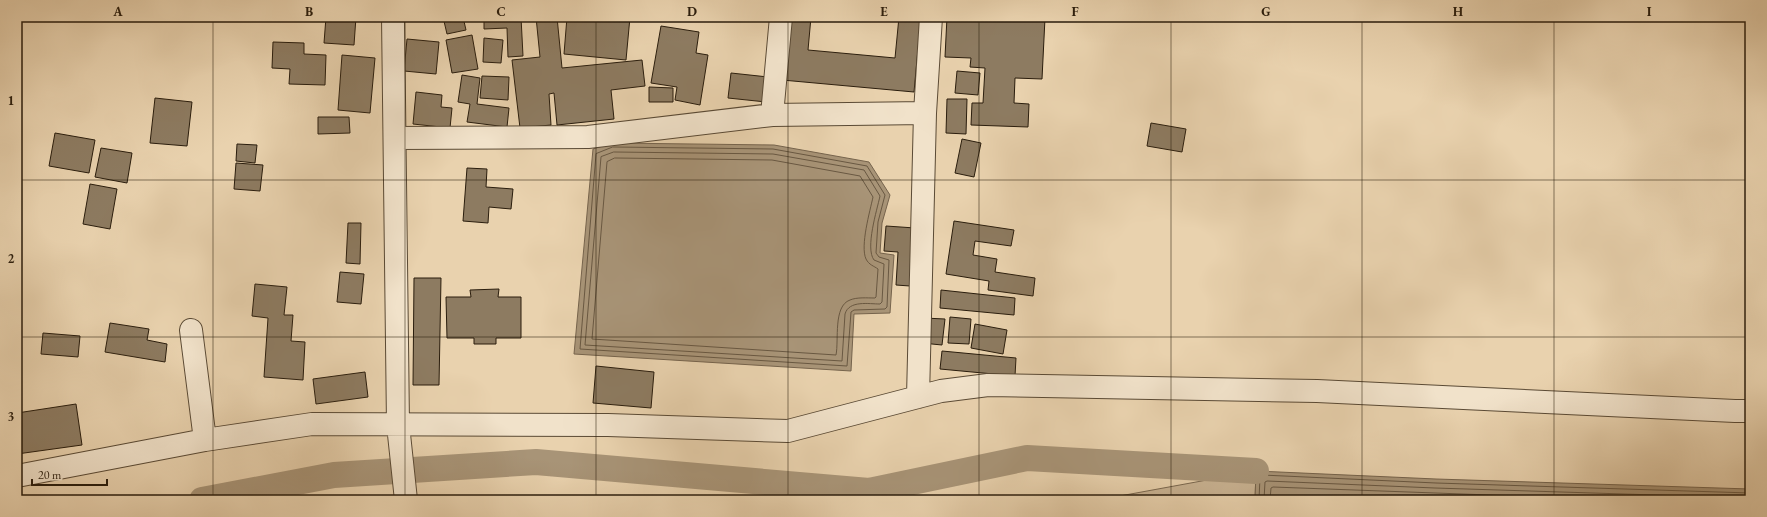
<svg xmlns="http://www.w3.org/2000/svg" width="1767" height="517" font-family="'EB Garamond',serif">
	<rect width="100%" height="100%" fill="#e9d2ae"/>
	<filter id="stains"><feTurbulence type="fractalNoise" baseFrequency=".005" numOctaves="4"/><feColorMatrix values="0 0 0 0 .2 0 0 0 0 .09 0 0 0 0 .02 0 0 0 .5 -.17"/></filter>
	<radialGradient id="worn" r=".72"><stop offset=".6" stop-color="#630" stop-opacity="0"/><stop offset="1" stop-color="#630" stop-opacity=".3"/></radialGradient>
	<path fill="#c9b393" stroke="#7a6850" d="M1256 471 1255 500H1098Z"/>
	<path fill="#a89477" stroke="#76644d" d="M612 143 774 145 869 162 890 195 882 223 880 253 894 255 890 313 854 314 851 371 574 354 593 149Z
		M1256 471 1436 479 1750 489V500H1255Z"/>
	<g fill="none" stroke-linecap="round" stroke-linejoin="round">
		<path stroke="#695842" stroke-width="1" d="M613 147 773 149 867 166 885 195 878 222 876 253 879 257 889 260 887 307 885 309 854 310 851 312 847 366 580 349 596 154Z
			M614 152 773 154 864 170 880 196C877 210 865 248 874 260L884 264 882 302 880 304C869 304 849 300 845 314L842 361 585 345 601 157Z
			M615 158 772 160 860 176 873 197C870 211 860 246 866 259 869 265 874 266 878 269L876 297 875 298C867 298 857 297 850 300 833 306 839 340 836 355L592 339 607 162Z
			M1259 500 1260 477 1262 475 1436 483 1750 493
			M1264 500 1265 482 1267 481 1435 488 1750 498
			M1270 500 1271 488 1273 487 1625 500"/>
		<path stroke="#a89477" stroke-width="26" d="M202 500 334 475 536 462 869 491 1027 458 1256 471"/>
	</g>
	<path fill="#8d7b61" stroke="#2a1d0d" d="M326 17H356L354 45 324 43Z
		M443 17H463L466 30 447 34Z
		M484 17H521L523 56 508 57 507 28 484 29Z
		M536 17H557L562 68 642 60 645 86 611 90 614 119 557 125 554 93 549 94 551 125 520 128 512 60 540 57Z
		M567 17H630L626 60 564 54Z
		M787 17H811L808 50 895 58 899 17H921L914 92 782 80Z
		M947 17 1045 18 1042 79 1015 78 1014 103 1029 104 1028 127 971 125 972 103H983L985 68 970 67 971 58 945 57Z
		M661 26 699 32 696 53 708 55 700 105 675 100 677 87 651 83Z
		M472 35 478 69 452 73 446 40Z
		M484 38 503 40 501 63 483 62Z
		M407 39 439 42 436 74 404 71Z
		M273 42 304 43V54L326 55 325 85 289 84 290 69 272 68Z
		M342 55 375 58 370 113 338 110Z
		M957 71 980 73 978 95 955 93Z
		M731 73 768 77 766 102 728 98Z
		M462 75 480 78 477 104 509 108 507 127 467 122 470 104 458 102Z
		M482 76 509 77 508 100 480 98Z
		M649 87 673 88V102H649Z
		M416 92 442 95 441 107 452 108 450 128 413 124Z
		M155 98 192 102 187 146 150 143Z
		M947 99H967L966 134 946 133Z
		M318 117H349L350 133 318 134Z
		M1151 123 1186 129 1182 152 1147 146Z
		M55 133 95 140 89 173 49 166Z
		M962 139 981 143 974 177 955 173Z
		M237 144 257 145 255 163 236 161Z
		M101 148 132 153 127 183 95 177Z
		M236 163 263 165 260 191 234 189Z
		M467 168 487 169 486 187 513 189 511 209 489 207 488 223 463 221Z
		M90 184 117 189 110 229 83 224Z
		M954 221 1014 230 1011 246 975 241 973 255 997 259 995 272 1035 278 1033 296 988 290 989 281 946 274Z
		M348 223H361L360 264 346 263Z
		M886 226 915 228 910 286 896 285 898 252 884 251Z
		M340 272 364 274 361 304 337 302Z
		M414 278H441L439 385H413Z
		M255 284 287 287 284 315H293L291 341 305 342 303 380 264 377 268 318 252 316Z
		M499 289 498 297H521V338H496V344H474V338H447L446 297H471L470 290Z
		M941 290 1015 298 1014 315 940 308Z
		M950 317 971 319 969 344 948 343Z
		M924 318 945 319 942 345 922 343Z
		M110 323 149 329 147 340 167 344 165 362 105 352Z
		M975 324 1007 330 1003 354 971 348Z
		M43 333 80 336 78 357 41 354Z
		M942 351 1016 358 1015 376 940 369Z
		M596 366 654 372 651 408 593 403Z
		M365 372 368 397 316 404 313 379Z
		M76 404 82 445 17 454V413Z"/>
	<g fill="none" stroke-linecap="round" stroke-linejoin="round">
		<g stroke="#5a4a35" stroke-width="24">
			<path id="minor" d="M393 17 398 425 406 500
				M772 115 781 17
				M395 138 588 137 772 115 925 113
				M191 330 205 440
				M918 397 925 113 931 17
				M17 476 205 440 312 424 608 425 788 431 941 391 988 385 1317 391 1735 411H1750"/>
		</g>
		<use href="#minor" stroke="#f1e2ca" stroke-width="22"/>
	</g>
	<path fill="none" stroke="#2a1d0d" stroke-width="1" stroke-opacity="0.55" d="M213 17V500M405 17V500M596 17V500M788 17V500M979 17V500M1171 17V500M1362 17V500M1554 17V500M17 180H1750M17 337H1750"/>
	<rect width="1767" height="517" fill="none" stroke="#e9d2ae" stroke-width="44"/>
	<path d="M32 479v6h75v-6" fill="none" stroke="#2a1d0d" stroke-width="2"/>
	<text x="38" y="479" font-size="12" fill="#2a1d0d" stroke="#f1e2ca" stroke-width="3" paint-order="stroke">20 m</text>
	<rect x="22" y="22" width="1723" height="473" fill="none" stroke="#2a1d0d" stroke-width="1.5"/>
	<g font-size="13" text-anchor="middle" font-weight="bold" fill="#2a1d0d">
		<text x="118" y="16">A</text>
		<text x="309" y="16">B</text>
		<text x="501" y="16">C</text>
		<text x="692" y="16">D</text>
		<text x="884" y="16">E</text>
		<text x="1075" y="16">F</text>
		<text x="1266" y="16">G</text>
		<text x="1458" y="16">H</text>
		<text x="1649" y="16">I</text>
		<text x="11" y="105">1</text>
		<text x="11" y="263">2</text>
		<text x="11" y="421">3</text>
	</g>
	<rect width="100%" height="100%" filter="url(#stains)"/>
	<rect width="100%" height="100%" fill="url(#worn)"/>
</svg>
